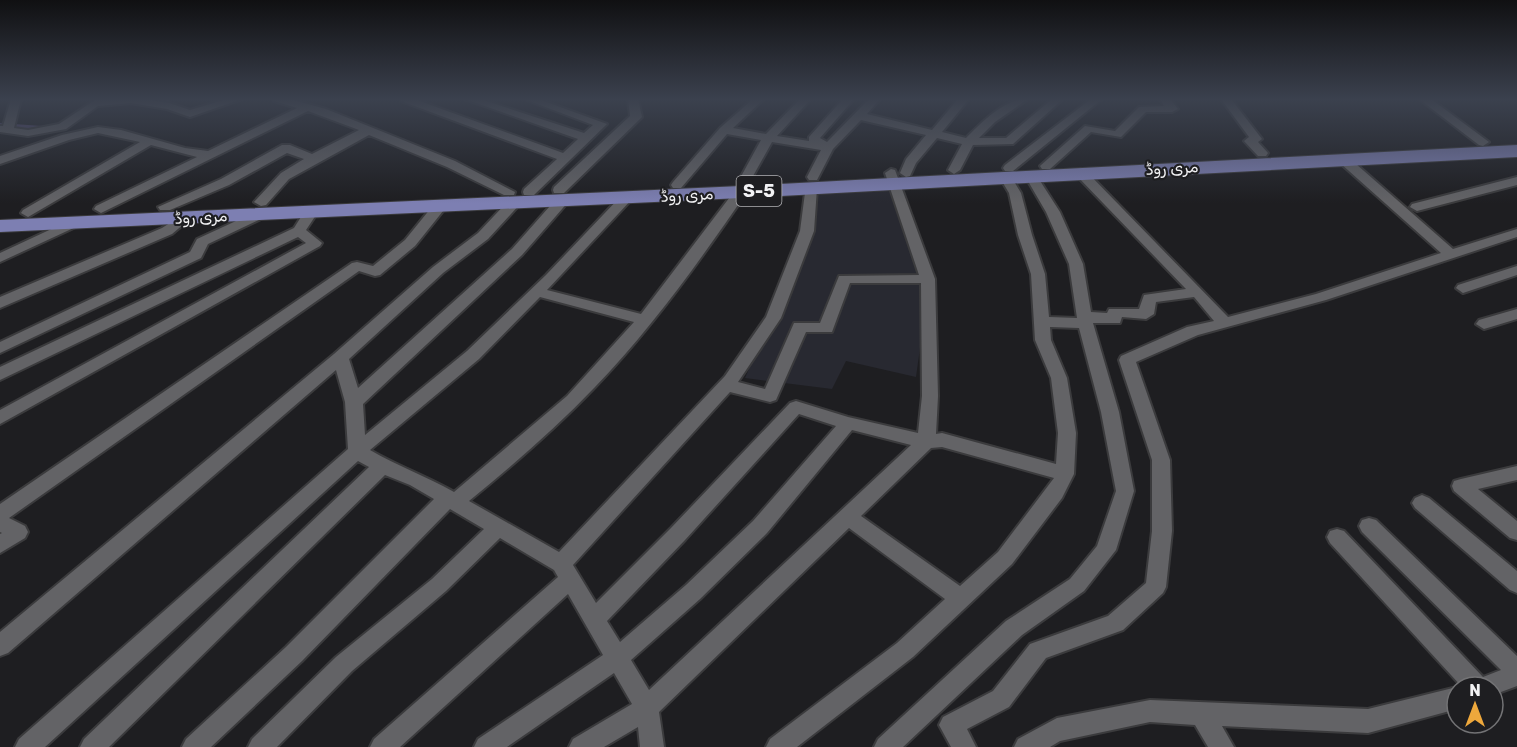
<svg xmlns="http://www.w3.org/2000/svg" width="1517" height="747" font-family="Rubik,Vazirmatn,sans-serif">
	<rect width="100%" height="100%" fill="#1e1e21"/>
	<path fill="#282931" d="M894 188 929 283 916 377 846 361 832 389 745 378 777 304 814 189Z"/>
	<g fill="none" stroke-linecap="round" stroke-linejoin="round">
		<path stroke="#524971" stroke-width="4" d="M134 99 168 102 172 106
			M100 101 112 99
			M0 125 42 128"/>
		<g stroke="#3b3b3d" stroke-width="4">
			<path id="street" d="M11 99H21L14 128 28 130 59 124 95 100 143 99 169 103 190 110 227 99H242L190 117 167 109 131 103 98 106 66 129 28 136 0 132V126H3Z
				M273 99H289L326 109 455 161 515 192 514 195H504L447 167 369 135 289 179 266 205 261 206 254 202 281 173 304 159 287 153 229 185 170 210H160L158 207 221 179 282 145H290L312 154 359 130 308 111 101 213 94 209 96 206 197 157 151 145 28 217 21 213 23 210 140 142 98 133 69 140 0 164V156L62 135 98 127 121 130 185 148 208 151 297 108 274 101Z
				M400 99H414L563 153 578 139 465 99H480L584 133 593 125 524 99H538L607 124 534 195H524L523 192 524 189 557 159 401 101Z
				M628 99H638L642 117 640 119 564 193H554L553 190 554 187 630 116Z
				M753 99H764L733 128 766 134 800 99H811L777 136 809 141V137L843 99H854L820 138 827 142 869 99H880L867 114 932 130 958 99H969L942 132 966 138C983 121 1004 99 1028 99L995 122 979 138H1006L1052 99H1063L1013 144 973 145 960 170 954 174 948 170 962 144 937 138 916 163 910 176 906 177 900 173 906 159 926 135 861 120 833 149 817 180H809L807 177 821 150 772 142 748 185H740L738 182 761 140 727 134 681 188H673L671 185 673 182 720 128Z
				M1091 99H1102L1013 171H1005L1003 168 1005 165Z
				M1160 99H1170L1178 109 1172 112H1146L1121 137 1091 132 1050 169H1042L1040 166 1085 126 1115 131 1139 107 1164 106Z
				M1221 99H1231L1262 139 1258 142 1268 153 1266 156H1258L1244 141 1249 137Z
				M1419 99H1431L1489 142 1483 146 1479 145Z
				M1344 156 1348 157 1453 249 1517 229V237L1326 300 1198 335 1136 362 1170 460 1172 531 1166 587 1163 593 1123 630 1046 658 1009 707 967 729 976 747H951L939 725 943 717 993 691 1030 644 1108 616 1146 583 1152 531V460L1119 360 1121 356 1187 327 1214 321 1194 297 1156 302 1154 314 1146 319 1122 317 1120 323H1093L1119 412 1134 491 1116 550 1084 591 1022 635 903 747H874L878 739 1006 621 1070 579 1097 546 1116 491 1101 412 1079 328 1050 327 1051 340 1067 378 1076 433 1074 474 1062 498 1012 564 913 657 797 747H766L770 739 897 643 945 599 849 528 659 712 664 747H640L638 727 604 747H569L573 739 632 704 614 673 507 747H474L478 739 603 655 568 594 400 747H370L374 739 558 577 554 570 500 538 446 591 352 671 277 747H248L252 739 336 657 432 579 484 529 450 509 302 661 211 747H182L186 739 286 647 434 499 410 485 385 475 109 747H80L84 739 369 467 358 461 45 747H15L19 739 348 449 345 402 336 370 8 653 0 656V632L334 354 433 267 478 233 509 200H519L521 203 488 239 443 273 349 359 358 388 512 249 557 198 562 197 569 201 522 255 363 404 365 435 467 351 546 275 622 195H632L633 198 547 290 641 314 736 189H746L747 192C701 259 652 328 595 387 556 428 513 465 469 501L559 552 725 376 766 317 800 231 806 185H816L817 188 814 231 781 318 738 382 765 389 794 323H820L839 276 919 275 885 173 891 169 895 170 935 279 938 396 936 434 942 433 1056 464 1058 433 1051 378 1035 340 1031 274 1018 235 1009 193 1000 178 1002 175H1010L1021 193 1032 235 1045 274 1049 317 1077 318 1069 264 1046 212 1025 176 1031 172 1035 173 1060 212 1083 264 1091 312 1107 313 1109 309H1139L1144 295 1186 289 1077 176 1075 173 1081 169 1085 170 1228 317 1316 294 1441 253 1340 163V157ZM850 283H921L922 396 918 433 848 417 796 401 790 403 671 528 596 603 573 565 730 392 770 402 776 400 806 332H832ZM540 297 634 322 567 396 454 492C426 476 397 466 370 450L479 359ZM799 414 836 426 753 521 686 585 620 642 607 621 685 540ZM852 430 911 445 649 690 631 660 700 599 767 533ZM942 447 1054 478 998 552 960 586 861 516 931 448Z
				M1517 177V185L1417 211 1410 207 1412 204Z
				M440 202 447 206 415 246 380 275 375 276 359 271 9 518 25 526 28 532 25 538 0 553V534L2 533 0 532V504L352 263 357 262 373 266 405 240 435 203Z
				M311 208 318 212 306 230 322 243 320 246 0 424V410L306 243 298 237 0 380V367L294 228 306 209Z
				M260 210 265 211 267 214 265 217 208 244 201 258 0 353V342L190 252 197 239Z
				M184 214 191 218 172 234 0 308V297L162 228Z
				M75 218 82 222 80 225 0 262V253Z
				M1517 266V275L1463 293 1456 288 1458 285Z
				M1517 309V319L1484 329 1476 324 1479 320Z
				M1517 466V480L1478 489 1517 521V540L1510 538 1454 491 1452 486 1454 481 1461 479Z
				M1422 495 1429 498 1517 571V593L1510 590 1415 508 1412 503 1415 498Z
				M1369 518 1376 520 1517 656V686L1493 695V687H1462L1330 543 1327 537 1330 531 1337 529 1344 531 1483 677 1501 670 1362 532 1359 526 1362 520Z
				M1457 687V709L1368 733 1222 726 1234 747H1208L1195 725 1150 722 1060 741 1050 747H1014L1018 739 1057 718 1150 700 1368 709Z"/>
		</g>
		<g stroke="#3b3b3d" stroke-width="2">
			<path id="primary" d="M1517 145V157L741 198 0 232V220L741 186Z"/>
		</g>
		<use href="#street" fill="#636366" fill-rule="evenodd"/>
		<use href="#primary" fill="#7d7fb2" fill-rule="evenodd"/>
	</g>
	<linearGradient id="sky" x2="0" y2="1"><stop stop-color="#101012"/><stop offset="0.49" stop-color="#3b414e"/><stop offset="1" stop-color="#3b414e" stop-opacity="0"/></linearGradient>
	<rect width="1517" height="203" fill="url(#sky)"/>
	<g text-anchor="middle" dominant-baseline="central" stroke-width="4.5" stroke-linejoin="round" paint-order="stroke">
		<g font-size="16" fill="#f2f2f4" stroke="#1e1e21">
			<text transform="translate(1172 168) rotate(-3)">مری روڈ</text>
			<text transform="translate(687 195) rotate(-3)">مری روڈ</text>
			<text transform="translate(201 217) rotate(-3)">مری روڈ</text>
		</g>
		<rect fill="#1e1e21" stroke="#b2b2b5" stroke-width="1.5" x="736.5" y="176" width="45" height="30" rx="4.5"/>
		<g font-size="18" font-weight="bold" fill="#f2f2f4">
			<text x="759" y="191">S-5</text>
		</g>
	</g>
	<g transform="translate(1475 705)"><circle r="28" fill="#1e1e21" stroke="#737375" stroke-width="1.5"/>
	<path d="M0-4.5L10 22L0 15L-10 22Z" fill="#eea83c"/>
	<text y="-9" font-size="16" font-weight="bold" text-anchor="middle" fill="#f2f2f4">N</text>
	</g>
</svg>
